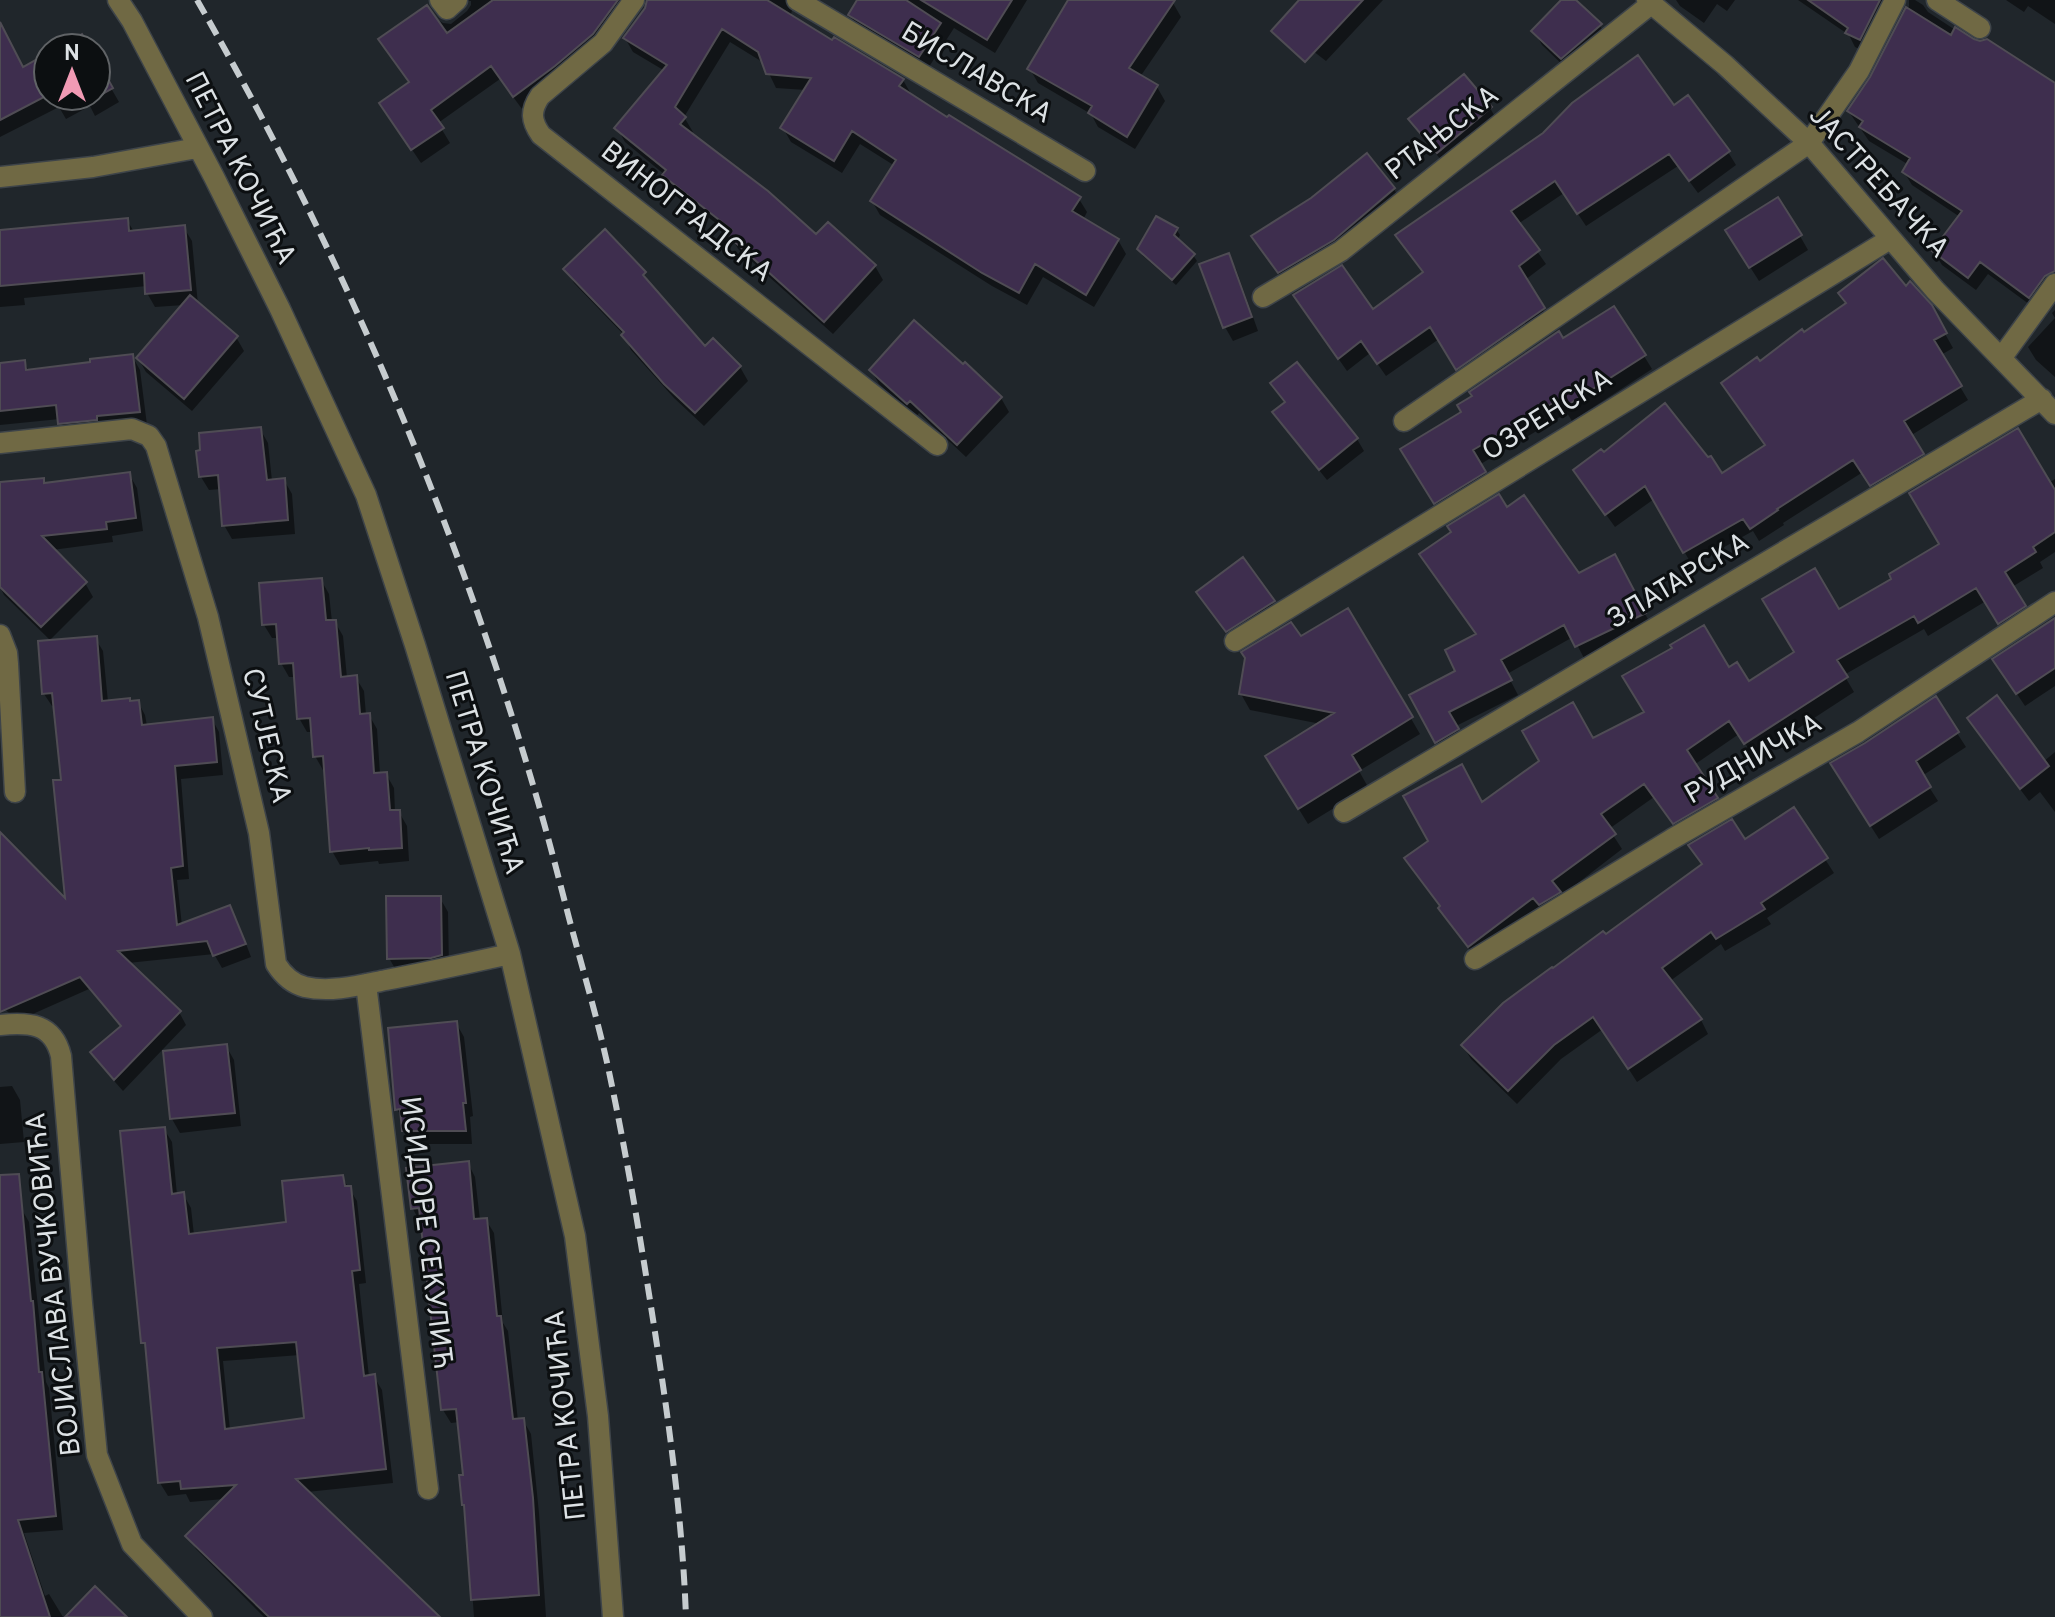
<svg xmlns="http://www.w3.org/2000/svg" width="2055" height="1617" font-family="Overpass,sans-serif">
	<rect width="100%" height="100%" fill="#20262b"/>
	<path fill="#0007" fill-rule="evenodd" d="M454 0H813L793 7 791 14 792 18 903 80 911 94 910 95 1079 199 1087 212 1083 220 1118 240 1126 254 1094 307 1043 277 1027 305 992 286 880 215 872 201 895 166 860 144 842 173 791 142 783 128 806 90 776 88 764 63 730 42 684 117 693 132 691 134 817 237 828 224 875 266 883 280 833 334 738 249 731 235 672 189 665 175 625 142 617 128 665 71 633 52 625 38 649 3 645 0 637 1 563 80 522 109 500 79 438 123 450 143 421 163 390 117 410 84 436 19 443 23 451 24 467 11 471 5V1Z
		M859 0H1027L995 53 954 28 927 70 858 29 850 15Z
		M1070 0H1169L1173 3 1181 17 1140 77 1157 87 1165 101 1135 149 1098 127 1091 114 1038 83 1030 69Z
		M1302 0H1383L1326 61 1291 34Z
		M1564 0H1574L1600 26 1608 39 1570 72 1542 45 1534 31Z
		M1676 0H1735L1727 11 1717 4 1704 23 1680 6Z
		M1798 0H1895L1868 53 1855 47 1849 35Z
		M1909 0H1915L1923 5 1928 12 1972 41 2055 84V287L2037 310 1988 274 1976 290 1942 265 1934 252 1960 217 1912 185 1904 172 1909 165 1869 141 1849 112 1872 78 1909 6Z
		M2006 0H2055V24L2028 6 2024 12Z
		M0 54 23 70 48 56V96H96V62L119 102 95 116 90 106 66 119 59 107 0 137Z
		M1490 108 1498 122 1446 166 1419 133 1411 120Z
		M1673 108 1728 152 1736 165 1698 193 1678 166 1586 226 1564 193 1518 224 1546 264 1525 280 1551 323 1465 382 1439 339 1386 376 1370 353 1347 371 1303 308 1372 312 1424 274 1406 249Z
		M1394 189 1401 202 1287 285 1261 249 1312 200Z
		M127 220 134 232 184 228 192 241 198 305 236 337 244 351 192 411 146 372 138 358 184 305 155 307 147 293V286L24 298 25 305 0 307V232Z
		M1176 229 1180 235 1177 241 1193 255 1197 261 1176 285 1143 256 1139 249Z
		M1800 236 1808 250 1759 281 1736 245Z
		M1228 256 1236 269 1258 331 1233 341 1225 327Z
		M566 269 644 274 652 287 705 349 740 367 748 381 704 426 674 398 631 350 624 335 574 283Z
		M1906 290 1930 307 1953 348 1941 355 1968 400 1910 436 1930 468 1879 498 1863 472 1783 523 1784 525 1759 541 1753 531 1692 565 1654 499 1615 527 1584 484 1721 476 1767 447 1759 364 1804 335Z
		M2055 310V377L2036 360 2028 347 2055 318 2052 313Z
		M1563 341 1644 356 1652 369 1572 421 1567 413 1479 465 1492 486 1444 516 1403 449 1463 413Z
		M132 356 140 370 147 425 68 437 60 419 0 425V365L24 362 29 371Z
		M965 365 1001 398 1009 412 966 457 919 413 916 417 879 384 871 370 964 367Z
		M1297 365 1357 439 1364 451 1327 480 1282 424 1275 413 1286 403Z
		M260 429 268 443 272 481 284 480 292 494 295 534 232 539 224 525 221 489 209 490 201 477Z
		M129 474 137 488 143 531 112 536 113 542 52 550 85 583 93 597 50 640 4 595 0 587V484L42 480 46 485Z
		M2055 479V552L2040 562 2043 568 2012 587 2032 621 2008 637 1986 601 1928 636 1924 629 1844 675 1854 692 1754 757 1739 734 1694 765 1724 813 1683 837 1654 797 1609 829 1622 849 1478 960 1449 923 1441 908 1415 873 1482 805 1593 741 1729 670 1749 684 1796 653 1839 612Z
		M1506 510 1579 575 1622 570 1652 627 1585 660 1573 637 1507 674 1518 695 1456 726 1465 744 1445 755 1412 696 1458 672 1478 636Z
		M1242 560 1281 616 1235 645 1198 592Z
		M321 580 329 594 332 622H335L343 636 347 678H356L364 691 366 715H369L377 729 380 774H386L394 788 395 812H399L407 826 409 861 379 864 378 861 340 865 332 851 326 770H323L315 756 313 732H307L299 718 296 677H289L281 663 279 638H272L264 625Z
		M1348 610 1420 734 1359 771 1368 787 1308 824 1276 772 1321 724 1250 710 1241 694 1300 638Z
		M2055 620V686L2025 706 2003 673Z
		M95 638 103 651 108 702H138L145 715 147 726 212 719 219 732 223 775 181 779 189 879 177 880 182 926 229 907 237 920 251 957 222 968 214 954 128 963 179 1012 186 1025 123 1091 100 1065 93 1052 122 1028 89 989 17 1021 0 1004V845L68 903 63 781 55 706H52L44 694Z
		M1935 699 1966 747 1922 776 1938 801 1879 839 1840 778Z
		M1969 718 2043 762 2055 752V812L2040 792 2029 801 1977 732Z
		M1793 810 1834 873 1767 918 1771 924 1725 951 1721 944 1670 981 1701 1020 1708 1034 1637 1082 1603 1029 1561 1059 1517 1104 1471 1059 1463 1046 1605 936 1703 866 1698 859 1745 842Z
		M440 898 448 912 449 969 397 972 389 958Z
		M456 1023 464 1037 473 1116 470 1117 472 1144H412L404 1130 403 1120 397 1109Z
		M226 1046 234 1060 241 1126 180 1133 172 1119Z
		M12 1086 20 1100 24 1142 0 1144V1087Z
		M164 1129 172 1142 177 1195 183 1194 191 1208 194 1235 288 1224 342 1177 357 1201 366 1283 359 1284 369 1377H374L382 1390 393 1483 307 1492 437 1617H264L196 1549 188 1536 224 1499 190 1502 186 1494 168 1496 160 1483 147 1350 143 1342ZM300 1355 306 1420 230 1430 223 1361Z
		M468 1163 475 1177 480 1220H486L494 1233 503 1323 508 1331 518 1421 523 1420 531 1434 539 1513 546 1617H474L460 1422 451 1423 443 1410 422 1222H420L413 1209Z
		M21 1208 29 1222 46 1382 49 1388 63 1530 24 1533 45 1596 49 1594 63 1617H0V1210Z"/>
	<path fill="#3e2e4e" stroke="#4f4c54" stroke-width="2" fill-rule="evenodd" d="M493 0H618L593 34 555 66 513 97 491 66 431 110 444 128 411 150 379 103 409 82 378 39 427 5 447 33Z
		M647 0H767L832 40 834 37 904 79 899 86 947 117 949 115 1081 197 1072 211 1119 239 1086 295 1035 264 1019 293 982 273 870 201 896 160 852 131 834 161 780 128 811 78 766 74 758 52 722 29 675 107 686 117 680 124 768 191 816 234 828 222 876 265 824 322 727 235 732 230 662 175 666 170 614 128 667 65 623 38 645 8Z
		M857 0H906L941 23 919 57 848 15Z
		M921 0H1012L987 40Z
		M1068 0H1175L1129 68 1158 85 1127 137 1088 113 1092 106 1027 69Z
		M1299 0H1363L1305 62 1271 31Z
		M1561 0H1576L1602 24 1561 59 1531 31Z
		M1808 0H1880L1860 40 1845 33 1848 28Z
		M1906 7 1951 35 1955 27 1974 39 1980 41 1987 39 2055 83V271L2045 276 2029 298 1980 262 1968 278 1932 251 1962 211 1902 172 1910 158 1859 127 1863 121 1847 111 1870 77Z
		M0 22 23 67 48 53V95L0 120Z
		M82 34 90 48H57Z
		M1638 55 1674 105 1688 95 1730 151 1689 181 1669 154 1577 214 1555 181 1511 211 1540 250 1519 266 1545 308 1456 370 1430 327 1377 364 1361 341 1338 359 1293 295 1342 265 1373 309 1423 272 1395 235 1543 133 1572 103Z
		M96 58 113 88 86 103 81 96H96Z
		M1464 74 1492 107 1437 153 1408 119Z
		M1367 153 1395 188 1334 240 1278 273 1251 236 1311 198Z
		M1778 197 1802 235 1749 268 1725 230Z
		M1156 216 1178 228 1174 235 1195 254 1172 280 1137 249Z
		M128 218 129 231 185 225 191 290 145 294 144 273 0 286V230Z
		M605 229 646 272 643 275 705 346 713 338 741 366 695 413 664 384 621 335 624 332 563 269Z
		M1229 253 1252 317 1223 328 1199 264Z
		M1883 258 1906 286 1910 281 1932 305 1947 333 1934 340 1962 386 1904 421 1924 454 1870 486 1853 460 1777 509 1778 510 1750 529 1743 519 1683 553 1645 486 1605 515 1573 470 1601 449 1604 452 1665 403 1708 457 1711 456 1722 473 1765 445 1721 383 1757 357 1760 361 1802 329 1804 332 1846 303 1838 293Z
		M190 295 238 336 184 399 136 358Z
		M1614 306 1646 355 1563 408 1558 400 1473 450 1486 472 1434 504 1400 449 1461 412 1457 405 1472 396 1469 392 1559 331 1563 338Z
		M914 320 963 364 965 362 1002 397 957 445 910 401 907 404 869 370Z
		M133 354 140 412 97 416V420L58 424 56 405 0 411V363L25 360 26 370 90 362V359Z
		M1297 362 1358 438 1319 470 1272 412 1285 402 1270 383Z
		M261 427 267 480 285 478 288 520 222 526 218 475 199 477 196 451 200 450 199 433Z
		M2018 428 2055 490V532L2033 547 2036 552 2005 572 2026 606 1998 624 1976 588 1918 623 1914 616 1837 660 1848 677 1744 744 1729 721 1687 750 1718 798 1673 824 1644 784 1601 814 1616 834 1552 881 1561 892 1539 905 1533 898 1468 947 1438 908 1440 906 1404 858 1428 841 1403 796 1462 764 1482 802 1539 761 1522 731 1573 702 1593 738 1644 712 1622 676 1672 648 1670 645 1704 625 1729 667 1737 662 1749 681 1794 652 1762 599 1815 568 1839 609 1891 579 1889 574 1939 544 1909 493Z
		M130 472 136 518 106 522 107 529 42 536 87 582 41 627 0 587V482L44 478V483Z
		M1499 494 1507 507 1524 495 1579 573 1615 554 1646 613 1575 647 1564 625 1501 660 1512 680 1449 712 1459 729 1435 743 1409 695 1455 671 1445 650 1476 634 1419 554 1451 532 1447 526Z
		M1243 557 1275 601 1226 632 1196 592Z
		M322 578 326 620H336L341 677 357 675 360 714 370 713 374 773 387 772 390 810H400L402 848 369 850V848L330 852 323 756 313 757 310 718 297 719 293 663 279 664 276 624 262 625 259 583Z
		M1348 608 1413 717 1352 755 1361 770 1298 809 1265 756 1334 713 1239 694 1245 658 1241 652 1291 622 1301 636Z
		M2055 618V668L2016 694 1992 659Z
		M97 636 102 701 130 698V701L139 700 142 725 213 717 217 762 175 766 183 866 171 868 177 925 230 905 246 944 213 956 207 941 118 951 181 1011 114 1080 90 1052 121 1026 80 977 0 1012V832L65 898 53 780H61L52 693 42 694 38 641Z
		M1997 695 2049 766 2020 789 1967 718Z
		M1936 696 1959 732 1916 761 1931 787 1870 826 1830 763 1865 743Z
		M1794 807 1828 858 1761 903 1765 909 1716 939 1711 932 1662 968 1702 1019 1628 1069 1593 1017 1554 1045 1508 1091 1461 1045 1503 1003 1552 967 1553 968 1603 931 1606 934 1702 864 1688 845 1732 819 1745 839Z
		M386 896H441L442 955 431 958 387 959Z
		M457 1021 466 1103H463L466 1131H402L400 1109 395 1110 388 1028Z
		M227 1044 235 1113 170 1119 163 1051Z
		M165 1127 172 1194 184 1192 189 1234 286 1222 282 1181 343 1175 345 1186H351L360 1270 352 1271 364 1376 375 1374 386 1469 296 1479 440 1617H269L185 1536 236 1485 181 1489 180 1481 158 1483 145 1343H141L120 1131ZM296 1342 304 1418 225 1429 217 1348Z
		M469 1161 474 1219 487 1218 497 1316H501L513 1419 524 1418 533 1498 539 1595 471 1600 464 1505H462L459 1475H463L456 1409 441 1410 419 1208 411 1209 406 1168Z
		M19 1174 31 1301H33L39 1372H42L56 1516 18 1520 50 1617H0V1175Z
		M95 1586 127 1617H65Z"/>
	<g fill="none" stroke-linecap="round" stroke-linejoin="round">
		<g stroke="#3e4449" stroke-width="23">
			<path id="minor" d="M118 0 132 21 214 177 280 309 366 495 415 645 510 954 575 1236 598 1416 613 1617
				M440 0 447 9 457 0
				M634 0 603 43 540 96C530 111 531 121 541 135L937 445
				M797 0 1085 171
				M1647 0 1725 65 1809 143 1935 290 2055 414
				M1937 0 1980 28
				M0 177 93 167 197 148
				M1263 297 1341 251 1651 4
				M2002 357 2055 284
				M1404 421 1809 143 1859 71 1895 0
				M0 443 132 429 149 436 156 446 208 617 259 833 276 964C283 975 293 984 305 987 331 993 361 985 386 980 428 972 469 963 510 954
				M0 635 7 653 8 664 15 792
				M1235 641 1890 239
				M1344 812 2042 399
				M1475 959 1672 839 1858 732 2055 602
				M366 984 428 1489
				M0 1025C29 1022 53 1023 61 1056L82 1303 97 1455 132 1544 202 1617"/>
		</g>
		<use href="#minor" stroke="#706944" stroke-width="20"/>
		<path stroke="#c6cccf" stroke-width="6" stroke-dasharray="16 8" stroke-linecap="butt" d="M197 0C342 252 457 523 538 802 549 840 559 879 569 918 582 967 597 1017 608 1067 624 1142 637 1218 649 1294 666 1401 682 1509 686 1617"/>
	</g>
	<g text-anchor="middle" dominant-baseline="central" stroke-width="6" stroke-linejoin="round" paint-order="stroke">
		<g font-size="28" fill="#dde2e5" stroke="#0c0f11">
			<text transform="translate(976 74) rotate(31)">БИСЛАВСКА</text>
			<text transform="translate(1443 134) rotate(-38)">РТАЊСКА</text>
			<text transform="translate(239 169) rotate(63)">ПЕТРА КОЧИЋА</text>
			<text transform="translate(1878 183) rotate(48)">ЈАСТРЕБАЧКА</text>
			<text transform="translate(686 213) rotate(38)">ВИНОГРАДСКА</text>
			<text transform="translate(1548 416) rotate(-32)">ОЗРЕНСКА</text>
			<text transform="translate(1679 582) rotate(-31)">ЗЛАТАРСКА</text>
			<text transform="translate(265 736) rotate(77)">СУТЈЕСКА</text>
			<text transform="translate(1754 760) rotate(-30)">РУДНИЧКА</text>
			<text transform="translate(483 773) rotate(73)">ПЕТРА КОЧИЋА</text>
			<text transform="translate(425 1233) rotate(83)">ИСИДОРЕ СЕКУЛИЋ</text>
			<text transform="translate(55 1284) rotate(-96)">ВОЈИСЛАВА ВУЧКОВИЋА</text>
			<text transform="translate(567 1415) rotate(-96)">ПЕТРА КОЧИЋА</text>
		</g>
	</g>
	<g transform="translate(72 72)"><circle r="38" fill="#0c0f11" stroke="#606366" stroke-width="2"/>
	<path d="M0-6L14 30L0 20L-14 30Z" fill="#f19ab4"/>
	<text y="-12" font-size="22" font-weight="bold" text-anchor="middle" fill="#dde2e5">N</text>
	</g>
</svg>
